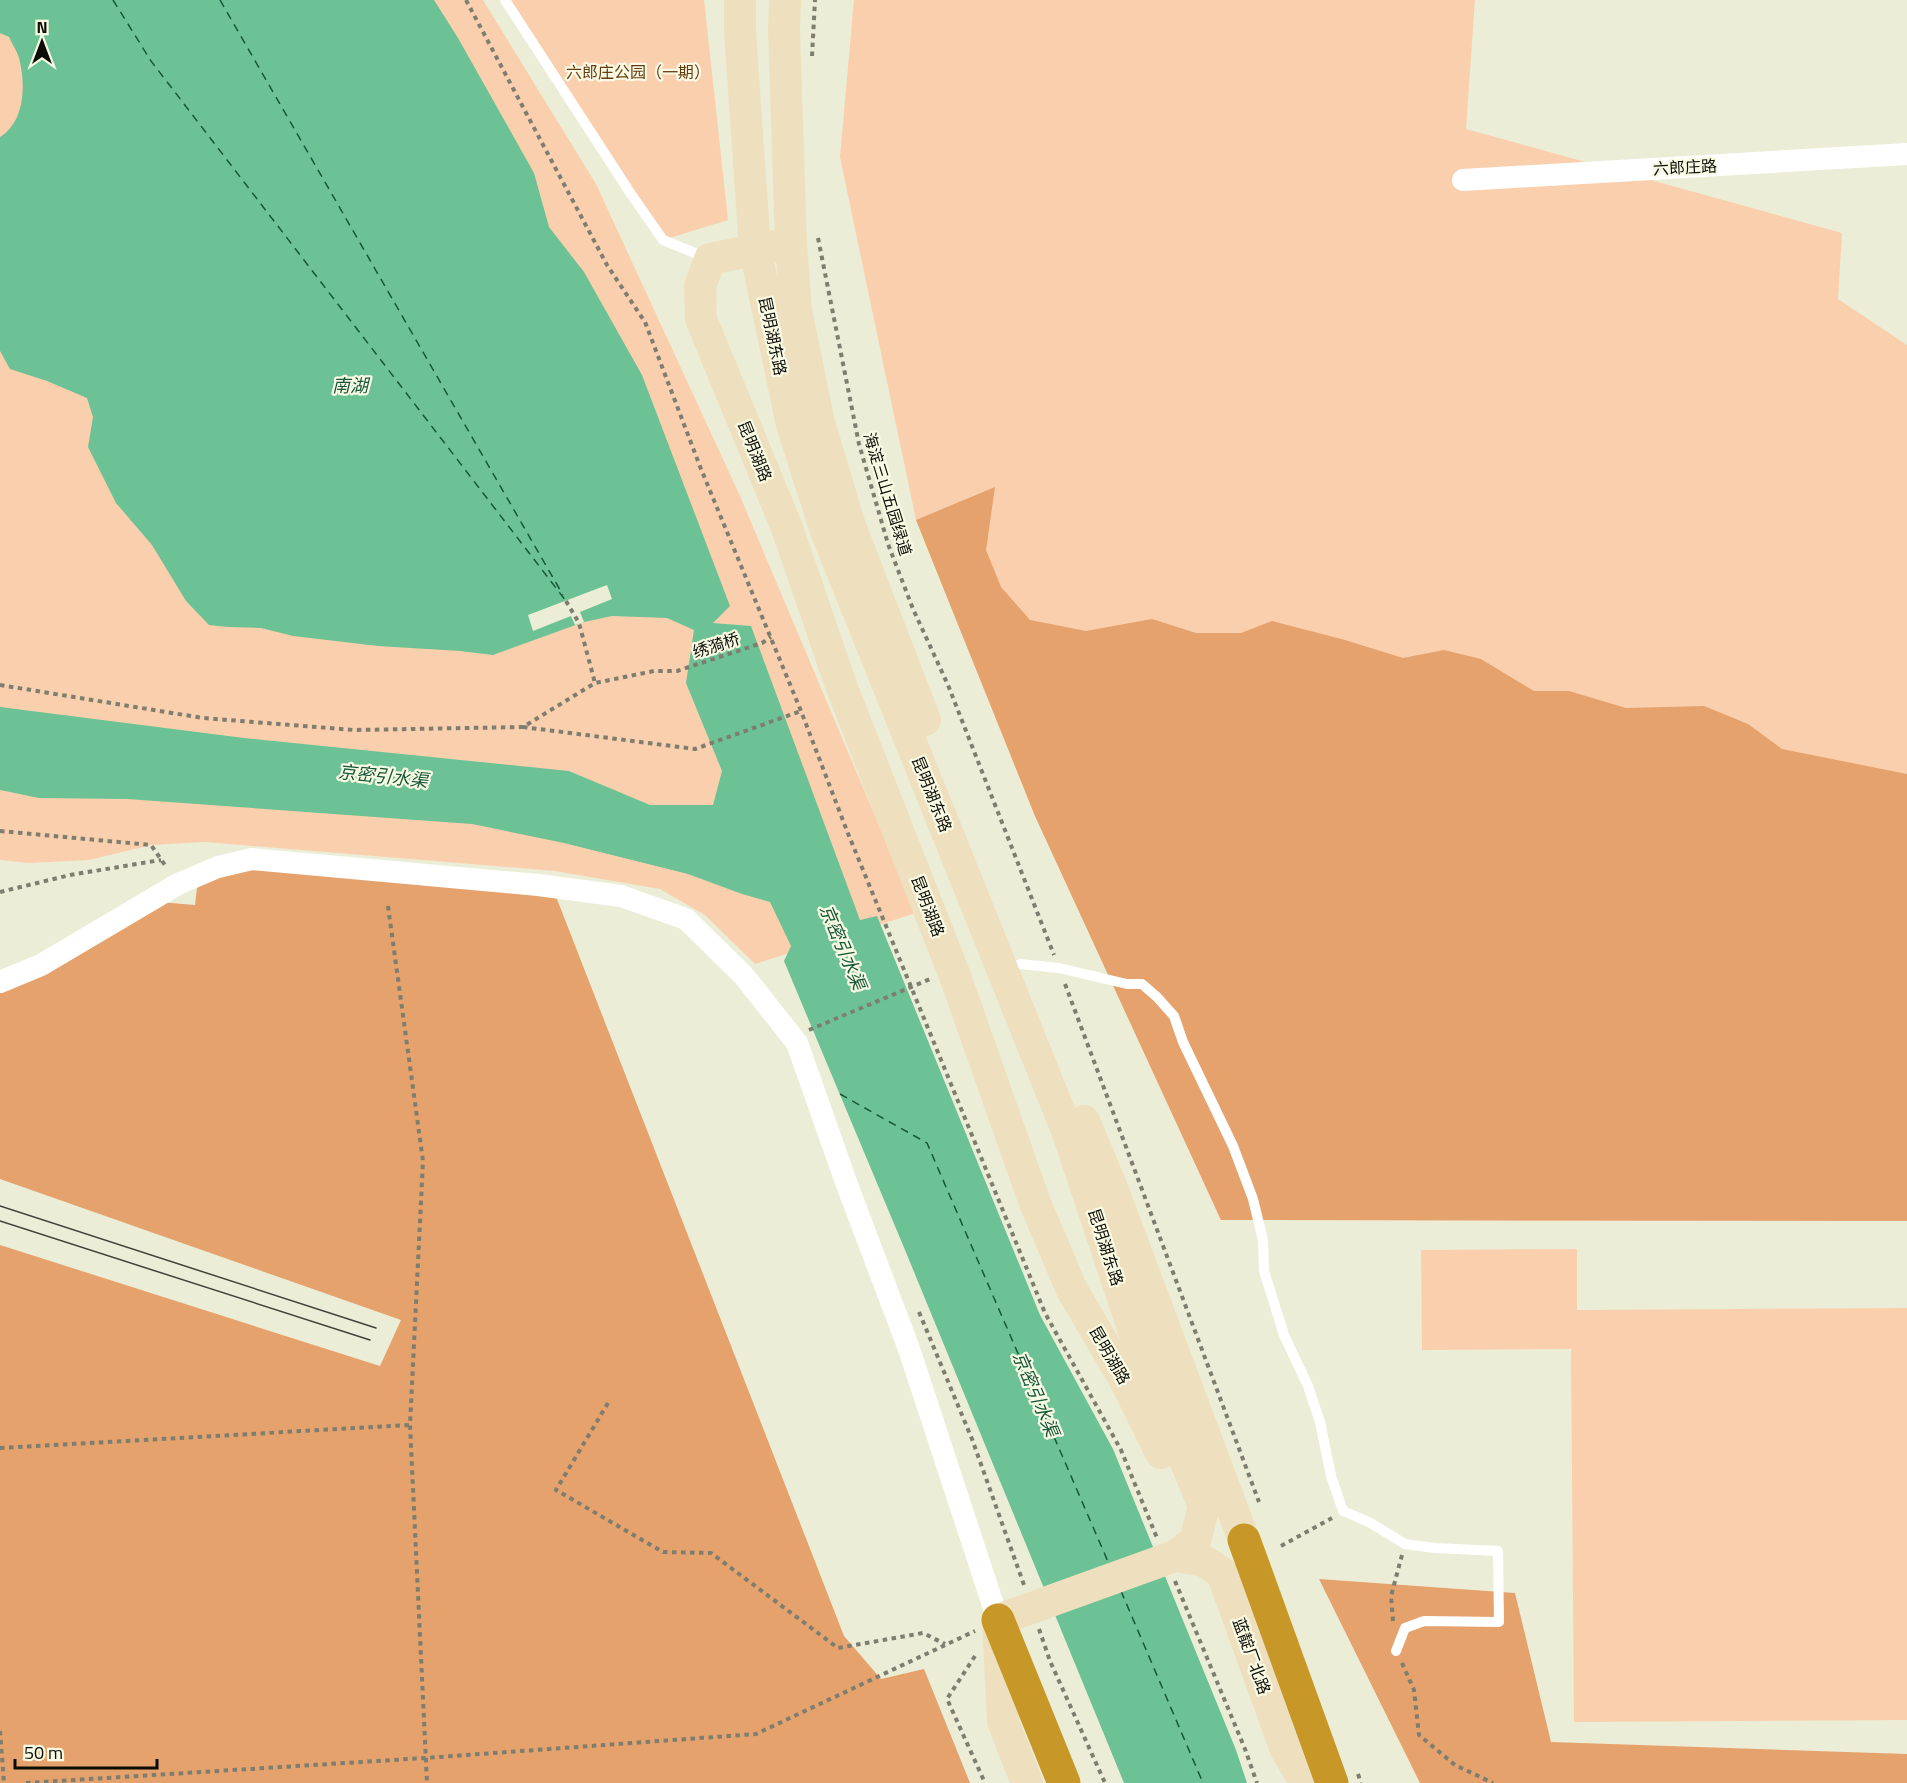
<svg xmlns="http://www.w3.org/2000/svg" width="1907" height="1783" font-family="'Titillium Web','Noto Sans SC',sans-serif">
	<rect width="100%" height="100%" fill="#ecedd6"/>
	<path fill="#facfad" d="M0 0H483L596 184 740 496 916 913 755 964 705 915 660 889 555 871 205 842 151 845 89 860 28 863 0 860Z
		M505 0H704L728 220 663 240Z
		M854 0H1475L1466 129 1842 233 1838 299 1907 345V1221L1221 1220 1035 816 916 520 840 157Z
		M1577 1249V1310L1907 1308V1720L1574 1722 1571 1349 1422 1350 1421 1250Z"/>
	<path fill="#e5a26c" d="M995 487 986 550 1001 587 1030 620 1086 631 1152 619 1196 633H1241L1272 621 1345 640 1403 658 1444 650 1481 659 1534 691H1569L1626 708 1704 706 1748 724 1782 749 1907 774V1221L1221 1220 1035 816 916 520Z
		M257 863 555 894 844 1636 881 1679 924 1669 970 1783H0V1245L380 1366 401 1320 0 1179V992L159 902 195 905 197 888 204 879Z
		M1319 1579 1515 1593 1551 1742 1907 1754V1783H1420Z"/>
	<path fill="#6dc295" d="M0 0H434L458 38 534 173 549 227 584 272 642 375 730 606 713 623 751 626 860 920 877 916 1040 1315 1113 1449 1236 1750 1247 1783H1124L905 1250 784 961 791 946 770 902 742 894 688 874 564 843 472 824 127 799 39 798 0 790V707L244 738 569 771 650 805H713L722 771 686 683 694 630 667 618 612 616 584 622 493 655 460 651 378 646 293 636 261 628 228 627 209 625 186 601 152 545 116 503 88 447 93 417 87 398 47 381 10 369 0 351V137C25 122 26 84 19 58 17 51 12 44 9 37L0 33Z"/>
	<path fill="#ecedd6" d="M607 585 612 599 580 612 584 622 575 625 571 616 533 631 528 615Z"/>
	<g fill="none" stroke-linecap="round" stroke-linejoin="round">
		<path stroke="#165739" stroke-width="1.5" stroke-dasharray="8 6" stroke-linecap="butt" d="M113 0 151 61 566 601
			M220 0 563 595
			M840 1094 927 1143 1109 1564
			M1121 1591 1203 1783"/>
		<path stroke="#7e7e70" stroke-width="4" stroke-dasharray="4.5 4.5" stroke-linecap="butt" d="M466 0 607 265 645 322 701 469 801 711 847 831 1045 1313 1121 1450 1157 1538
			M812 56 815 0
			M818 238 859 444 888 544 913 609 948 685 1054 955
			M566 601 579 623 595 683
			M0 685 203 718 354 730 523 727 595 683 654 671H677L762 643 771 637
			M523 727 695 749 801 711
			M0 831 151 845 167 868
			M0 892 70 875 161 860
			M388 906 423 1161 410 1425 427 1783
			M1065 984 1259 1502
			M809 1030 930 979
			M919 1312 972 1439 1024 1585
			M608 1403 556 1490 663 1552 711 1553 838 1648 923 1633 945 1644
			M0 1448 410 1425
			M1281 1546 1332 1518
			M1175 1581 1245 1749 1257 1783
			M1393 1621 1391 1596 1402 1555
			M1039 1629 1050 1661 1105 1783
			M975 1656 947 1699 985 1783
			M1402 1663 1414 1690 1419 1735 1455 1765 1493 1783
			M0 1731 4 1783
			M1358 1774 1361 1783
			M26 1783 425 1758 756 1734 975 1631"/>
		<path stroke="#fff" stroke-width="10" d="M505 0 631 194 663 240 707 258
			M1020 964 1059 968 1127 984H1142L1157 997 1174 1016 1183 1042 1233 1146 1253 1199 1263 1240 1264 1271 1284 1335 1308 1386 1320 1422 1331 1476 1343 1511 1369 1522 1405 1544 1435 1548 1498 1551 1499 1622 1424 1621 1405 1628 1396 1651"/>
		<path stroke="#fff" stroke-width="22" d="M1463 180 1907 154
			M0 982 41 965 178 884 218 867 252 859 538 885 621 896 686 919 744 976 797 1043 846 1182 909 1349 998 1620"/>
		<path stroke="#eee0be" stroke-width="32" d="M740 0V32L755 249 792 425 826 531 1068 1133 1144 1361 1204 1506 1195 1541 1175 1556 998 1620 1003 1722 1027 1783
			M785 0 784 30 791 243 796 310 818 419 850 526 925 720
			M775 246 710 259 700 286 701 319 787 528 842 688 955 976 1035 1203 1072 1290 1126 1382 1161 1453
			M1084 1121 1114 1193 1244 1540
			M1175 1556 1204 1561 1222 1573 1286 1750 1306 1783"/>
		<path stroke="#c79828" stroke-width="33" d="M1244 1540 1332 1783
			M998 1620 1064 1783"/>
		<path stroke="#414238" stroke-width="1.5" d="M0 1206 376 1328
			M0 1221 370 1340"/>
	</g>
	<g text-anchor="middle" dominant-baseline="central" stroke-width="4.5" stroke-linejoin="round" paint-order="stroke">
		<g font-size="16" fill="#673b12" stroke="#f9fae3">
			<text x="638" y="72">六郎庄公园（一期）</text>
		</g>
		<g font-size="16" fill="#0c0c06" stroke="#f9fae3">
			<text transform="translate(1685 167) rotate(-3)">六郎庄路</text>
			<text transform="translate(773 336) rotate(78)">昆明湖东路</text>
			<text transform="translate(755 451) rotate(68)">昆明湖路</text>
			<text transform="translate(888 494) rotate(73)">海淀三山五园绿道</text>
			<text transform="translate(716 645) rotate(-18)">绣漪桥</text>
			<text transform="translate(932 794) rotate(68)">昆明湖东路</text>
			<text transform="translate(928 906) rotate(69)">昆明湖路</text>
			<text transform="translate(1106 1247) rotate(72)">昆明湖东路</text>
			<text transform="translate(1110 1355) rotate(60)">昆明湖路</text>
			<text transform="translate(1252 1656) rotate(70)">蓝靛厂北路</text>
		</g>
		<g font-size="18" font-style="italic" fill="#165739" stroke="#f9fae3">
			<text x="350" y="385">南湖</text>
			<text transform="translate(383 776) rotate(6)">京密引水渠</text>
			<text transform="translate(843 947) rotate(67)">京密引水渠</text>
			<text transform="translate(1036 1394) rotate(67)">京密引水渠</text>
		</g>
	</g>
	<g transform="translate(42 42)" stroke="#f9fae3" stroke-width="4.5" paint-order="stroke">
	<path d="M0-4.5L10 22L0 15L-10 22Z" fill="#0c0c06"/>
	<text y="-9" font-size="16" font-weight="bold" text-anchor="middle" fill="#0c0c06">N</text>
	</g>
	<path d="M15 1759v9h142v-9" fill="none" stroke="#0c0c06" stroke-width="3"/>
	<text x="24" y="1759" font-size="18" fill="#0c0c06" stroke="#f9fae3" stroke-width="4.5" paint-order="stroke">50 m</text>
</svg>
